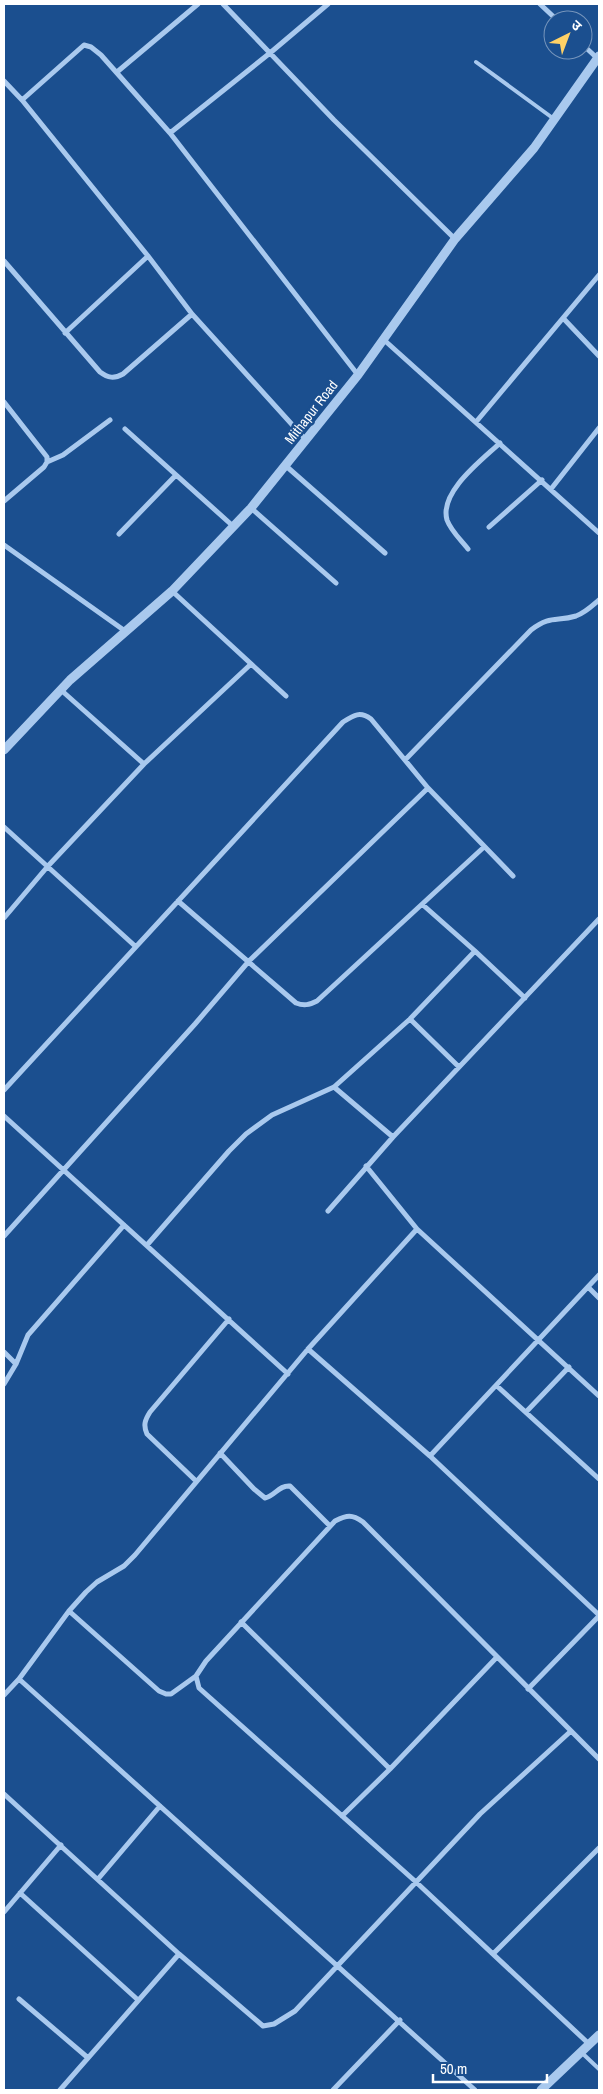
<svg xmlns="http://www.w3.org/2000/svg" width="603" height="2094" font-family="'Archivo Narrow','Noto Sans Devanagari',sans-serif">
	<rect width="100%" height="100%" fill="#1b4f8f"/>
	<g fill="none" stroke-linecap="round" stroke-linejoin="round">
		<path stroke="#a9c9ee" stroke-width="4" d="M476 62 554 119
			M581 2052 599 2069"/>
		<path stroke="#a9c9ee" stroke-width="5" d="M223 4 334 120 455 239
			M540 4 557 20
			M583 45 597 58
			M117 72 198 4
			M4 81 22 100 148 256 192 314 306 440
			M22 100 84 45 91 47 101 55 170 133 358 375
			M170 133 270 53 328 4
			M4 261 100 372C108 378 114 379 123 374L192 314
			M563 318 599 356
			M65 333 148 256
			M383 339 599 533
			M4 402 47 457V462L44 467 4 501
			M476 422 599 275
			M125 429 234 527
			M47 462 63 455 110 420
			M286 466 385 553
			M551 489 599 428
			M251 508 336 583
			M489 527 542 480
			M119 534 176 475
			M4 545 125 631
			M468 549C461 540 451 531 447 520 439 492 482 460 500 443
			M172 591 286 696
			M61 690 144 764 251 664
			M405 760 531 630C551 615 556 622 576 616 585 613 592 606 599 600
			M4 827 135 946
			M178 901 296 1003C304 1006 309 1005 317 1001L484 847
			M423 905 475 951
			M4 918 48 866 144 764
			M410 1019 459 1067
			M334 1087 393 1137
			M4 1090 343 722C354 715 360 711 371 719L428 788 513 876
			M4 1116 288 1374
			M366 1166 417 1229 599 1396
			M328 1211 393 1137 599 919
			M4 1236 195 1024 249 961 428 788
			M147 1245 229 1151 246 1134 272 1115 334 1087 410 1019 475 951 525 998
			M588 1287 599 1298
			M308 1349 430 1456 599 1615
			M4 1352 16 1364
			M4 1384 16 1364 28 1335 124 1225
			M497 1386 599 1479
			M526 1412 569 1367
			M220 1453 254 1489 265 1498C275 1496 279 1485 290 1486L330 1526
			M430 1456 599 1275
			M196 1481 147 1434C143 1425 145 1420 150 1412L229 1319
			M69 1611 159 1691 166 1694H171L196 1676
			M241 1622 390 1769
			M19 1679 475 2090
			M528 1689 599 1616
			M4 1695 19 1679 69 1611 86 1592 97 1582 124 1566 135 1555 308 1349 417 1229
			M4 1794 179 1954 263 2026 274 2024 295 2011 480 1814 571 1731
			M342 1816 390 1769 497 1657
			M98 1879 160 1806
			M20 1893 138 2000
			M4 1912 61 1845
			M494 1953 599 1848
			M19 1999 87 2057
			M589 2044 416 1882 199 1688 196 1676 206 1661 335 1521C347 1515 352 1514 363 1522L599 1759
			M60 2090 179 1954
			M333 2090 400 2020"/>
		<path stroke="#a9c9ee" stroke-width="9" d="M4 750 70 680 172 591 251 508 358 375 455 239 534 148 599 56
			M541 2090 599 2035"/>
	</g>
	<g text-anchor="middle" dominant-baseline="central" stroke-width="5" stroke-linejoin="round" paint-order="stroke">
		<g font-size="14" fill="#fff" stroke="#1b4f8f">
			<text transform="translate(311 412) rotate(-52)">Mithapur Road</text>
		</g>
	</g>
	<rect width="603" height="2094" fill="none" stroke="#ffffff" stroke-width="10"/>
	<g transform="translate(568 35) rotate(42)"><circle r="24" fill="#1b4f8f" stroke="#7695bc"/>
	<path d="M0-4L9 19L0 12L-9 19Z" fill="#ffd166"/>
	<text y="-8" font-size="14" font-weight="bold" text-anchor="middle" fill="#ffffff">उ</text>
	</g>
	<path d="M433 2074v8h114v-8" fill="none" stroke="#ffffff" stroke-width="2.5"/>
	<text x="440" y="2074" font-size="15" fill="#ffffff" stroke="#1b4f8f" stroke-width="4" paint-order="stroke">50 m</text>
</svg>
